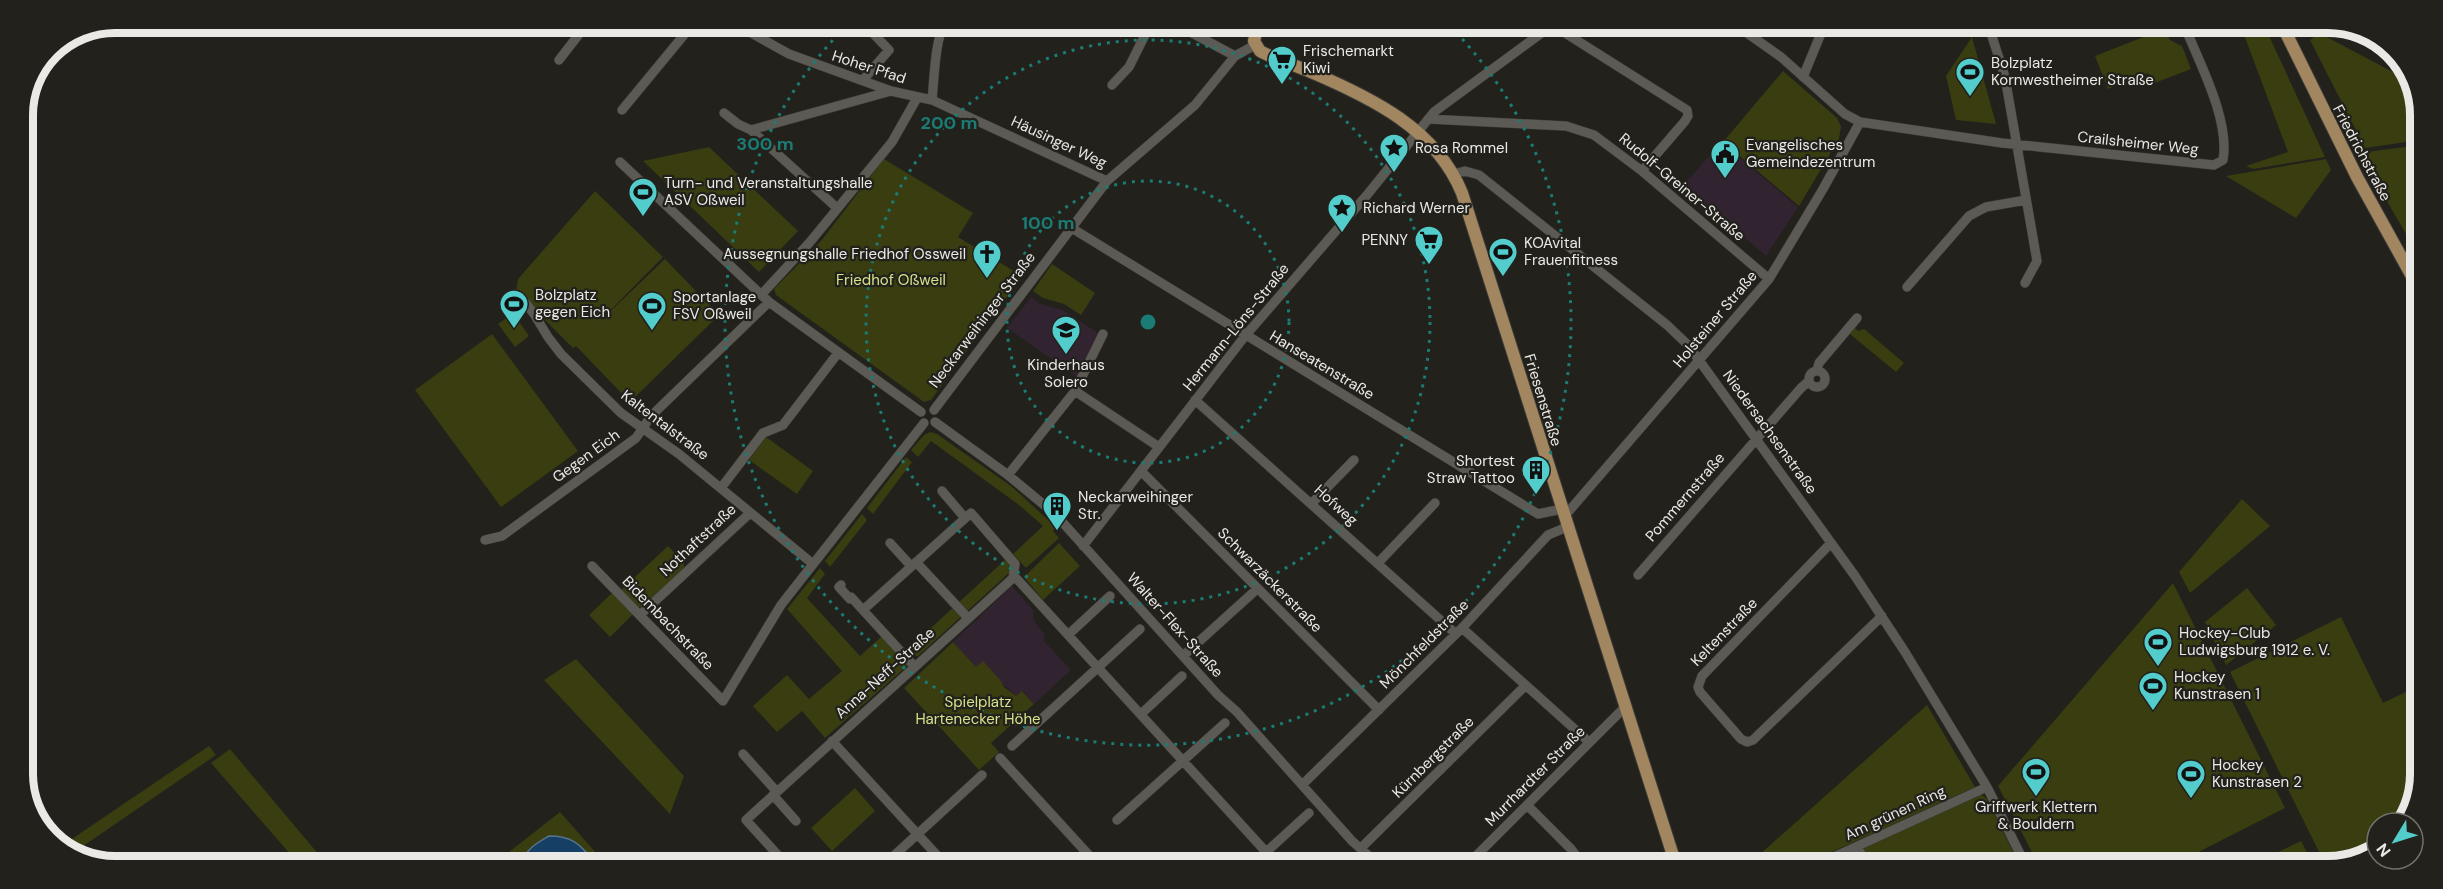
<svg xmlns="http://www.w3.org/2000/svg" width="2443" height="889" font-family="'DM Sans',sans-serif">
	<rect width="100%" height="100%" fill="#22211c"/>
	<path fill="#31232f" d="M1721 142 1798 207 1766 256 1684 185Z
		M1031 297 1040 304 1063 310 1098 333 1077 377 1007 328Z
		M1012 586 1033 610V619L1044 634V641L1071 670 1034 704 1023 691 1016 697 1008 688 976 667 953 642Z"/>
	<path fill="#393d10" d="M2241 27H2265L2325 157 2253 169 2246 166 2288 152Z
		M2164 29 2170 40 2182 46 2191 69 2152 84 2148 73 2108 89 2095 56Z
		M2319 33 2410 81 2420 109V140L2365 148 2310 40Z
		M1972 37 1996 124 1956 120 1946 76Z
		M1783 71 1837 118 1841 126 1839 139 1799 206 1723 142Z
		M2420 145 2419 250 2417 253 2359 153Z
		M709 147 798 231 759 272 643 161Z
		M884 159 973 213 958 237 1022 276 931 400 924 402 776 295 774 289 821 241Z
		M2326 159 2331 170 2296 218 2226 176Z
		M595 191 663 257 597 324 665 259 719 315 630 402 576 346 573 348 516 291 518 279Z
		M1052 264 1095 293 1081 315 1064 304 1043 298 1033 291Z
		M513 313 529 336 515 347 498 324Z
		M1855 328 1858 331 1864 329 1904 363 1896 372 1850 334Z
		M492 334 578 451 501 507 415 390Z
		M930 432 937 434 1011 486 1056 527 1053 531 1059 538 1026 568 1013 554 1043 526 1019 505 931 441 918 457 911 450 924 435Z
		M766 437 813 471 797 494 749 460Z
		M906 457 912 462 873 514 867 508Z
		M2242 499 2270 526 2190 593 2179 572Z
		M862 514 867 520 830 567 825 561Z
		M1059 543 1080 566 1043 600 1024 577Z
		M668 546 684 563V568L642 607H637L621 590Z
		M1006 559 1011 564 1010 572 918 656H912L907 650Z
		M820 568 825 574 807 598 860 656 882 636 907 663 906 667 825 738 802 711 777 732 753 706 787 675 809 699 842 671 787 609Z
		M2173 583 2285 808 2171 866H2039L1998 786Z
		M2247 588 2276 625 2226 665 2205 622Z
		M612 593 633 614 610 637 589 615Z
		M2341 617 2383 703 2416 687 2415 804 2401 823H2377V851L2326 866 2230 672Z
		M953 642 976 667 983 661 1001 681 1004 687 1016 696 1022 691 1034 704 991 743 999 752 979 770 904 688Z
		M576 659 684 776 670 814 544 680Z
		M1927 705 1975 787 1803 865H1765L1758 856Z
		M209 746 216 755 73 853 63 845Z
		M230 749 325 862H297L211 763Z
		M855 788 875 811 832 851 811 828Z
		M1981 794 1987 799 2020 866 1816 865Z
		M560 812 605 863 496 862Z
		M2301 841 2314 866H2249Z"/>
	<path fill="#163f66" stroke="#56728c" stroke-width="1.5" d="M549 836C574 836 580 845 596 863L523 862C525 849 539 842 549 836Z"/>
	<g fill="none" stroke-linecap="round" stroke-linejoin="round">
		<g stroke="#3d3b37" stroke-width="10">
			<path id="minor" d="M735 24 789 54 891 91 932 100 1107 181
				M1177 25 1235 56
				M1554 26 1687 110 1688 116 1685 121 1642 171
				M1737 26 1781 57 1845 114 1860 122 2002 143 2214 165 2223 160C2230 120 2200 64 2185 27
				M1989 27 2005 77 2037 261 2025 283
				M559 60 587 24
				M1803 77 1824 26
				M863 80 889 50 864 24
				M1112 85 1129 67 1150 25
				M932 100C934 82 935 37 945 24
				M622 110 693 24
				M724 113 738 124 751 130 837 208
				M1428 119 1566 126 1594 135 1642 171 1769 279
				M751 130 891 91
				M620 162 769 302 921 412
				M1453 174 1465 171 1479 175 1667 325 1688 345 1855 576 1905 652 1987 787 2026 866
				M1070 227 1538 514 1562 509
				M1907 287 1969 216 1986 207 2026 200
				M515 294 525 302 534 314 548 337 561 354 621 413 679 454 813 564
				M761 295 810 242 892 142 917 98
				M1817 370 1819 363 1857 318
				M1809 379a8 8 0 1 1 16 0a8 8 0 1 1-16 0Z
				M1075 391 1103 334
				M1195 400 1456 634
				M934 410 1107 181 1195 105 1235 56 1255 45
				M935 422 1008 475 1055 514 1218 695 1237 712 1352 841 1378 864
				M1141 471 1379 710
				M1008 475 1075 391 1159 447
				M721 488 763 433 783 425 838 353
				M942 491 965 518
				M1312 503 1354 460
				M1563 514 1569 511 1769 279 1823 189 1860 122
				M485 540 502 536 636 438 651 416 769 302
				M890 543 911 566
				M1831 543 1702 676 1698 687 1700 692 1741 739 1747 742 1753 740 1882 616
				M1083 546 1245 336 1367 195 1434 112 1551 26
				M916 562 968 618
				M1378 563 1435 503
				M592 566 723 701 781 605 924 423
				M1638 575 1801 388 1809 381
				M1013 578 1017 579 1277 864
				M841 585 839 587 850 599 851 597 915 667
				M863 610 971 513 1015 564 1013 578
				M640 615 750 513
				M1462 628 1589 742
				M1068 635 1110 596
				M1183 656 1257 589
				M1141 714 1182 676
				M832 741 944 863
				M1012 746 1140 629
				M743 754 777 792
				M1000 758 1097 864
				M1302 785 1462 628 1548 535 1567 527
				M773 795 796 821
				M1527 805 1571 849 1583 865
				M1117 820 1225 723
				M1361 848 1525 686
				M1858 848 1867 865
				M785 863 746 820 1013 578
				M886 863 982 775
				M1253 864 1309 813
				M1344 864 1350 859
				M1467 865 1624 708
				M1816 865 1987 787"/>
		</g>
		<g stroke="#3d3b37" stroke-width="14">
			<path id="major" d="M1258 25 1254 41 1260 51C1276 60 1295 65 1311 72 1372 98 1436 129 1462 193L1676 865
				M2283 27 2357 177 2419 289"/>
		</g>
		<use href="#minor" stroke="#5c5a54" stroke-width="9"/>
		<use href="#major" stroke="#a18660" stroke-width="12"/>
	</g>
	<g fill="none" stroke="#1a7c74" stroke-width="3" stroke-dasharray="3 6">
		<circle cx="1148" cy="322" r="141"/>
		<circle cx="1148" cy="322" r="282"/>
		<path d="M1450 26A423 423 0 1 1 846 26"/>
	</g>
	<defs>
		<g id="supermarket-pin" transform="scale(1.5)"><path d="M0 17L-7.5 6A9.5 9.5 0 1 1 7.5 6Z" fill="#52cdcc" stroke="#22211c"/><path d="M-6-5.5h2.5l.6 2H6L4.5 2H-2.5L-4.4-4H-6ZM-1.5 3.2a1.3 1.3 0 1 0 .1 0ZM3 3.2a1.3 1.3 0 1 0 .1 0Z" fill="#111"/></g>
		<g id="stadium-pin" transform="scale(1.5)"><path d="M0 17L-7.5 6A9.5 9.5 0 1 1 7.5 6Z" fill="#52cdcc" stroke="#22211c"/><path d="M0-5a6.5 5 0 1 0 0 10a6.5 5 0 1 0 0-10ZM-3.5-1.8h7v3.6h-7Z" fill="#111"/></g>
		<g id="sight-pin" transform="scale(1.5)"><path d="M0 17L-7.5 6A9.5 9.5 0 1 1 7.5 6Z" fill="#52cdcc" stroke="#22211c"/><path d="M0-6L1.8-2.2L6-1.7L2.9 1.2L3.7 5.4L0 3.3L-3.7 5.4L-2.9 1.2L-6-1.7L-1.8-2.2Z" fill="#111"/></g>
		<g id="civic-pin" transform="scale(1.5)"><path d="M0 17L-7.5 6A9.5 9.5 0 1 1 7.5 6Z" fill="#52cdcc" stroke="#22211c"/><path d="M-.6-6.5H3V-4.5H.6V-3L4-1V1h2V6H-6V1h2V-1L-.6-3ZM-1.2 2.5V6h2.4V2.5Z" fill="#111"/></g>
		<g id="church-pin" transform="scale(1.5)"><path d="M0 17L-7.5 6A9.5 9.5 0 1 1 7.5 6Z" fill="#52cdcc" stroke="#22211c"/><path d="M-1.2-6h2.4v3.5h3.3v2.4h-3.3V6h-2.4V-.1h-3.3v-2.4h3.3Z" fill="#111"/></g>
		<g id="school-pin" transform="scale(1.5)"><path d="M0 17L-7.5 6A9.5 9.5 0 1 1 7.5 6Z" fill="#52cdcc" stroke="#22211c"/><path d="M0-5L7-2L0 1L-7-2ZM-4 1L0 2.5L4 1V4Q0 6-4 4Z" fill="#111"/></g>
		<g id="building-pin" transform="scale(1.5)"><path d="M0 17L-7.5 6A9.5 9.5 0 1 1 7.5 6Z" fill="#52cdcc" stroke="#22211c"/><path d="M-4-6H4V6H1V3H-1V6H-4ZM-2.5-4.3h1.7v1.8h-1.7ZM.8-4.3h1.7v1.8H.8ZM-2.5-1h1.7V.8h-1.7ZM.8-1h1.7V.8H.8Z" fill="#111"/></g>
	</defs>
	<g fill-rule="evenodd">
		<use href="#supermarket-pin" x="1282" y="60"/>
		<use href="#stadium-pin" x="1970" y="72"/>
		<use href="#sight-pin" x="1394" y="148"/>
		<use href="#civic-pin" x="1725" y="154"/>
		<use href="#stadium-pin" x="643" y="192"/>
		<use href="#sight-pin" x="1342" y="208"/>
		<use href="#supermarket-pin" x="1429" y="240"/>
		<use href="#stadium-pin" x="1503" y="252"/>
		<use href="#church-pin" x="987" y="254"/>
		<use href="#stadium-pin" x="514" y="304"/>
		<use href="#stadium-pin" x="652" y="306"/>
		<use href="#school-pin" x="1066" y="330"/>
		<use href="#building-pin" x="1536" y="470"/>
		<use href="#building-pin" x="1057" y="506"/>
		<use href="#stadium-pin" x="2158" y="642"/>
		<use href="#stadium-pin" x="2153" y="686"/>
		<use href="#stadium-pin" x="2036" y="772"/>
		<use href="#stadium-pin" x="2191" y="774"/>
	</g>
	<g text-anchor="middle" dominant-baseline="central" stroke-width="4.5" stroke-linejoin="round" paint-order="stroke">
		<g font-size="15" fill="#eae9e5" stroke="#22211c" text-anchor="start">
			<text x="1303" y="51">Frischemarkt<tspan x="1303" dy="17">Kiwi</tspan></text>
			<text x="1991" y="63">Bolzplatz<tspan x="1991" dy="17">Kornwestheimer Straße</tspan></text>
			<text x="1746" y="145">Evangelisches<tspan x="1746" dy="17">Gemeindezentrum</tspan></text>
			<text x="1415" y="148">Rosa Rommel</text>
			<text x="664" y="183">Turn- und Veranstaltungshalle<tspan x="664" dy="17">ASV Oßweil</tspan></text>
			<text x="1363" y="208">Richard Werner</text>
			<text x="1408" y="240" text-anchor="end">PENNY</text>
			<text x="1524" y="243">KOAvital<tspan x="1524" dy="17">Frauenfitness</tspan></text>
			<text x="966" y="254" text-anchor="end">Aussegnungshalle Friedhof Ossweil</text>
			<text x="535" y="295">Bolzplatz<tspan x="535" dy="17">gegen Eich</tspan></text>
			<text x="673" y="297">Sportanlage<tspan x="673" dy="17">FSV Oßweil</tspan></text>
			<text x="1066" y="365" text-anchor="middle">Kinderhaus<tspan x="1066" dy="17">Solero</tspan></text>
			<text x="1515" y="461" text-anchor="end">Shortest<tspan x="1515" dy="17">Straw Tattoo</tspan></text>
			<text x="1078" y="497">Neckarweihinger<tspan x="1078" dy="17">Str.</tspan></text>
			<text x="2179" y="633">Hockey-Club<tspan x="2179" dy="17">Ludwigsburg 1912 e. V.</tspan></text>
			<text x="2174" y="677">Hockey<tspan x="2174" dy="17">Kunstrasen 1</tspan></text>
			<text x="2212" y="765">Hockey<tspan x="2212" dy="17">Kunstrasen 2</tspan></text>
			<text x="2036" y="807" text-anchor="middle">Griffwerk Klettern<tspan x="2036" dy="17">&amp; Bouldern</tspan></text>
		</g>
		<g font-size="15" fill="#eae9e5" stroke="#22211c">
			<text transform="translate(869 67) rotate(18)">Hoher Pfad</text>
			<text transform="translate(1059 142) rotate(25)">Häusinger Weg</text>
			<text transform="translate(2138 143) rotate(6)">Crailsheimer Weg</text>
			<text transform="translate(2362 153) rotate(62)">Friedrichstraße</text>
			<text transform="translate(1682 187) rotate(40)">Rudolf-Greiner-Straße</text>
			<text transform="translate(1715 319) rotate(-50)">Holsteiner Straße</text>
			<text transform="translate(982 320) rotate(-53)">Neckarweihinger Straße</text>
			<text transform="translate(1236 327) rotate(-51)">Hermann-Löns-Straße</text>
			<text transform="translate(1322 365) rotate(31)">Hanseatenstraße</text>
			<text transform="translate(1543 400) rotate(73)">Friesenstraße</text>
			<text transform="translate(665 425) rotate(37)">Kaltentalstraße</text>
			<text transform="translate(1770 432) rotate(54)">Niedersachsenstraße</text>
			<text transform="translate(586 456) rotate(-36)">Gegen Eich</text>
			<text transform="translate(1685 497) rotate(-49)">Pommernstraße</text>
			<text transform="translate(1336 505) rotate(42)">Hofweg</text>
			<text transform="translate(698 540) rotate(-43)">Nothaftstraße</text>
			<text transform="translate(1270 580) rotate(45)">Schwarzäckerstraße</text>
			<text transform="translate(668 623) rotate(46)">Bidembachstraße</text>
			<text transform="translate(1175 625) rotate(48)">Walter-Flex-Straße</text>
			<text transform="translate(1724 632) rotate(-46)">Keltenstraße</text>
			<text transform="translate(1424 644) rotate(-45)">Mönchfeldstraße</text>
			<text transform="translate(885 673) rotate(-42)">Anna-Neff-Straße</text>
			<text transform="translate(1433 757) rotate(-45)">Kürnbergstraße</text>
			<text transform="translate(1535 776) rotate(-45)">Murrhardter Straße</text>
			<text transform="translate(1895 813) rotate(-25)">Am grünen Ring</text>
		</g>
		<g font-size="15" fill="#d8e18a" stroke="#22211c">
			<text x="891" y="280">Friedhof Oßweil</text>
			<text x="978" y="702">Spielplatz<tspan x="978" dy="17">Hartenecker Höhe</tspan></text>
		</g>
	</g>
	<path d="M0 0H2443V889H0ZM115 33H2328A82 82 0 0 1 2410 115V774A82 82 0 0 1 2328 856H115A82 82 0 0 1 33 774V115A82 82 0 0 1 115 33Z" fill="#22211c" fill-rule="evenodd"/>
	<path fill="none" stroke="#eae9e5" stroke-width="8" d="M115 33H2328A82 82 0 0 1 2410 115V774A82 82 0 0 1 2328 856H115A82 82 0 0 1 33 774V115A82 82 0 0 1 115 33Z"/>
	<circle cx="1148" cy="322" r="9" fill="#1a7c74" stroke="#22211c" stroke-width="3"/>
	<g font-size="18" text-anchor="middle" font-weight="bold" fill="#1a7c74" stroke="#22211c" stroke-width="4.5" stroke-linejoin="round" paint-order="stroke">
		<text x="949" y="129">200 m</text>
		<text x="765" y="150">300 m</text>
		<text x="1048" y="229">100 m</text>
	</g>
	<g transform="translate(2395 841) rotate(232)"><circle r="28" fill="#22211c" stroke="#72716c" stroke-width="1.5"/>
	<path d="M0-4.5L10 22L0 15L-10 22Z" fill="#52cdcc"/>
	<text y="-9" font-size="16" font-weight="bold" text-anchor="middle" fill="#eae9e5">N</text>
	</g>
</svg>
